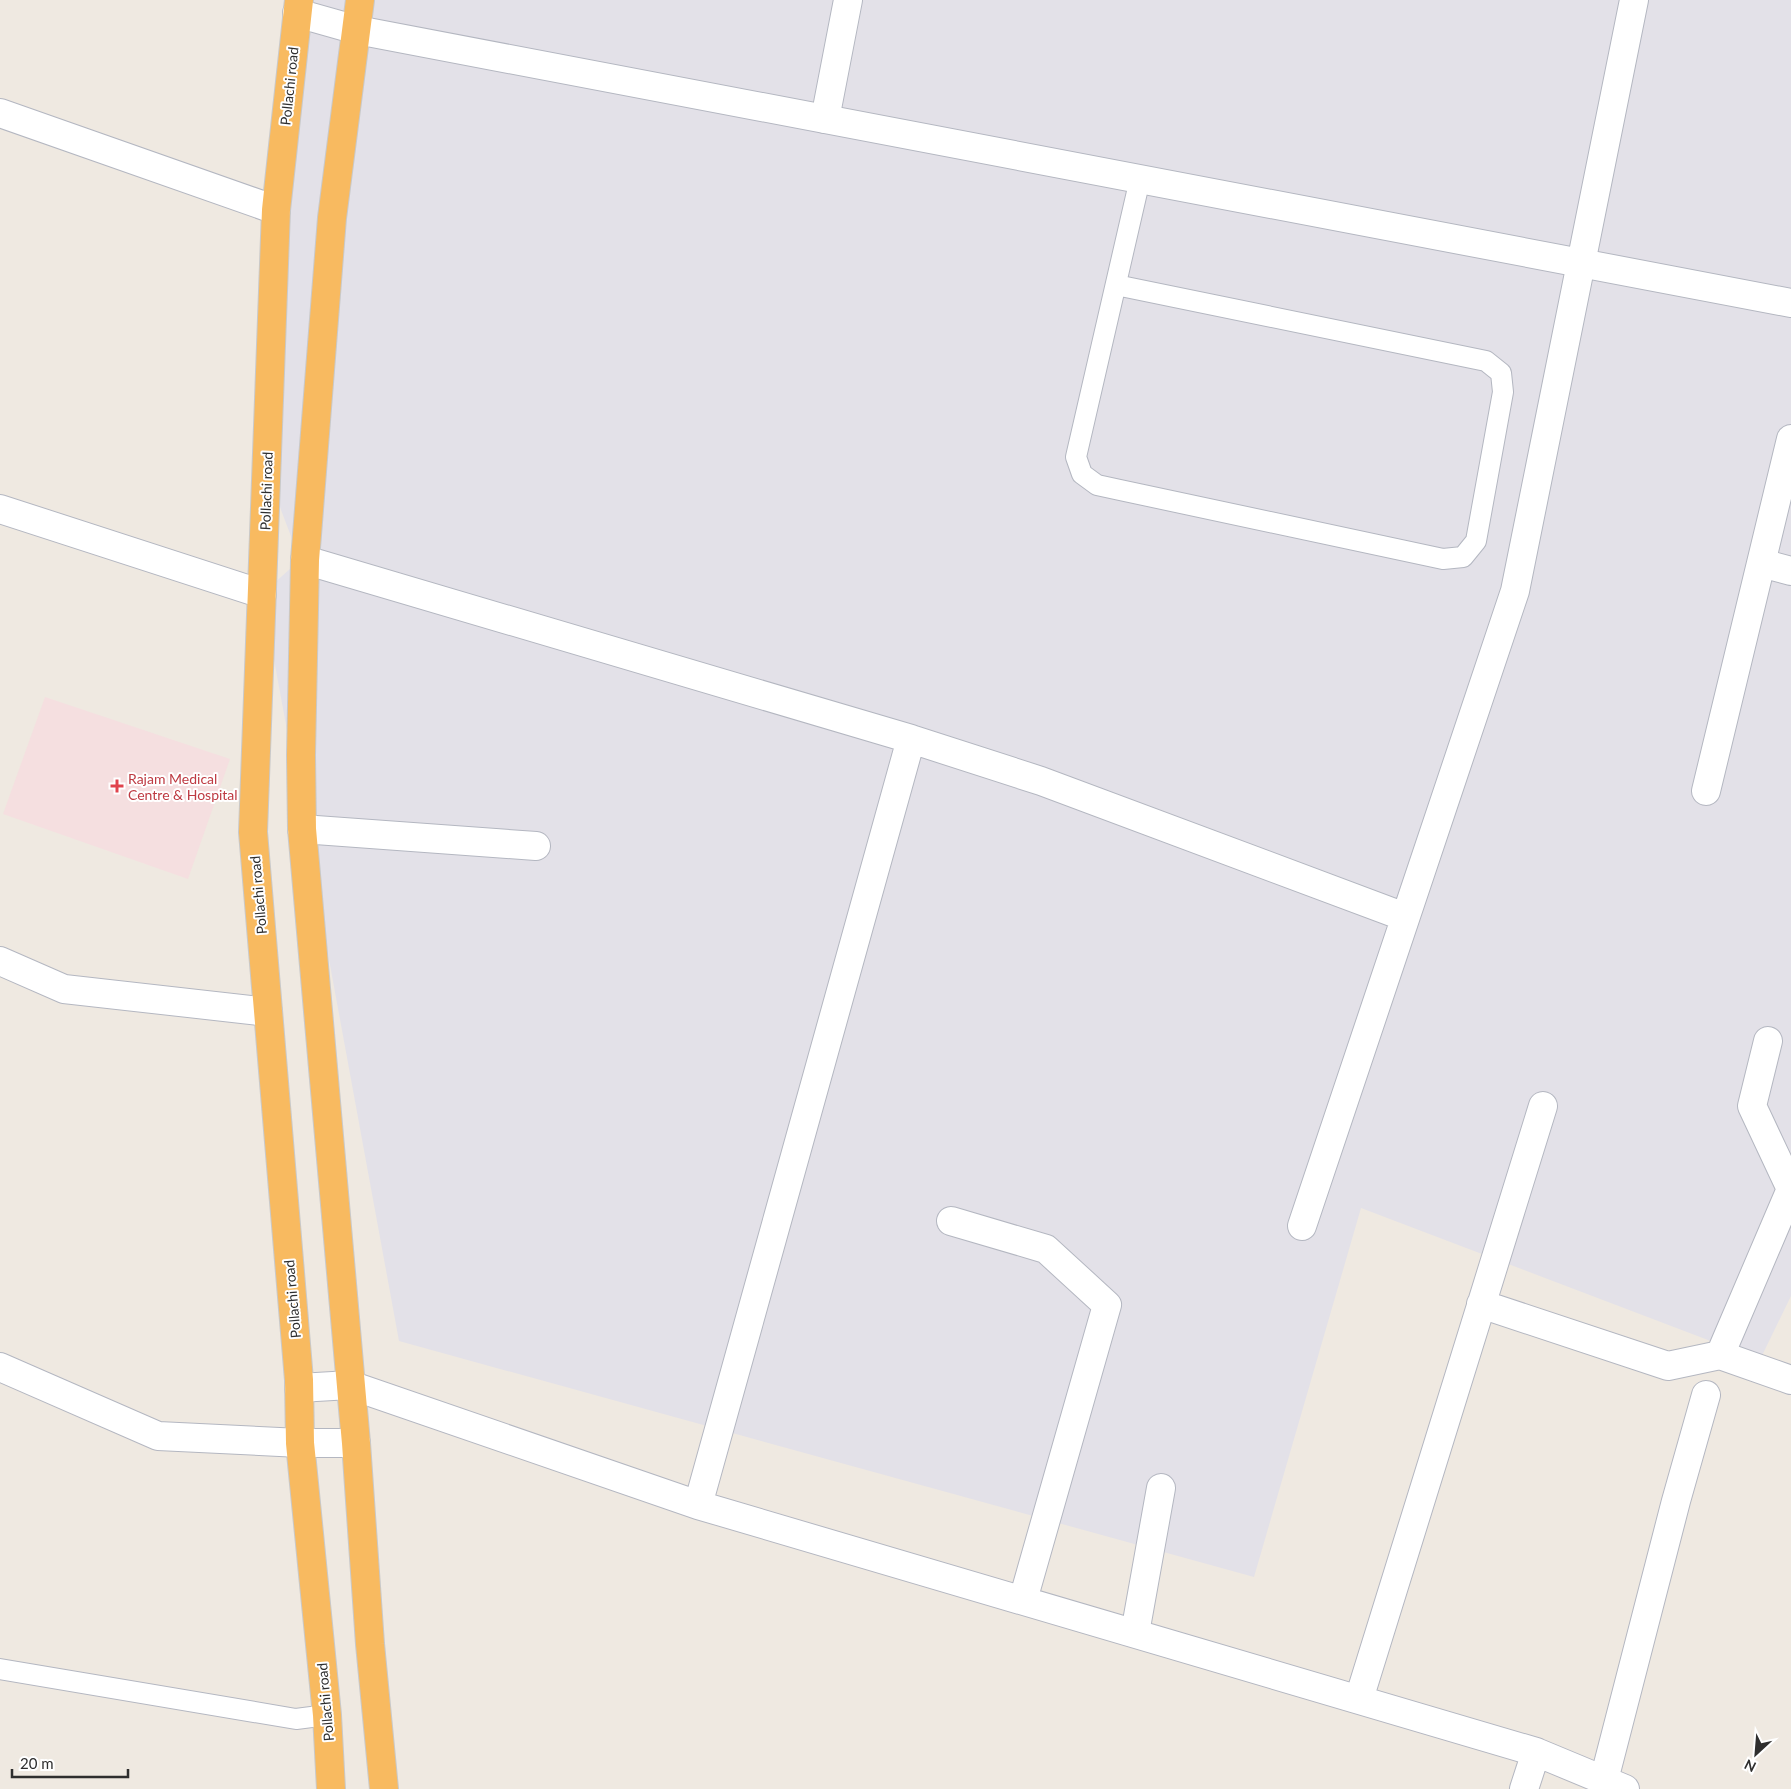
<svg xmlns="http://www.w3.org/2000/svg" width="1791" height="1789" font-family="Lato,sans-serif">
	<rect width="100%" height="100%" fill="#efe9e1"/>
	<path fill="#e3e1e8" d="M299 0H1791V1296L1755 1370 1708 1340 1361 1208 1254 1577 399 1341 262 594 300 560 267 473Z"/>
	<path fill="#f5dfe0" d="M45 697 230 759 188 879 3 814Z"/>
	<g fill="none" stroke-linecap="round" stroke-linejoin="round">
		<g stroke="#b4b7c1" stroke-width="22">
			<path id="service" d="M1116 285 1486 361 1501 373 1503 392 1476 541 1463 557 1443 559 1120 490 1097 485 1082 474 1076 457 1140 179
				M0 1669 296 1719 327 1715"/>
		</g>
		<g stroke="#b4b7c1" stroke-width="30">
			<path id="minor" d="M0 113 276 210
				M825 119 848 0
				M0 509 262 594
				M305 560 911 739 698 1505
				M1761 563 1791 571
				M911 739 1041 781 1405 917
				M1706 791 1791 439
				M302 829 536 846
				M0 961 64 989 268 1012
				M951 1221 1046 1249 1107 1305 1023 1600
				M1302 1226 1515 591 1634 0
				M1481 1304 1668 1366 1720 1355 1791 1189 1752 1106 1768 1041
				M1720 1355 1791 1380
				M0 1367 158 1436 300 1443H356
				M299 1388 350 1385 698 1505 1536 1752 1524 1789
				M1135 1633 1161 1488
				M1359 1699 1543 1106
				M1536 1752 1625 1789
				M1604 1780 1676 1501 1706 1395"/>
		</g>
		<g stroke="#b4b7c1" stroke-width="30">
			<path id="tertiary" d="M297 13 357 30 1791 303"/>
		</g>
		<g stroke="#c9c9c9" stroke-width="30">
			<path id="trunk" d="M299 0 276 210 253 832 299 1380 300 1443 327 1715 331 1789
				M360 0 332 218 305 560 301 755 302 829 356 1443 370 1644 384 1789"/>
		</g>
		<use href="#service" stroke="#fff" stroke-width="20"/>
		<use href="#minor" stroke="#fff" stroke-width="28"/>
		<use href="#tertiary" stroke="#fff" stroke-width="28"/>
		<use href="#trunk" stroke="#f8ba60" stroke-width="28"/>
	</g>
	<path fill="#e0444e" stroke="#fff" stroke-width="2" d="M114.5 778.5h5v5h5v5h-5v5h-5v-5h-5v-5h5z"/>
	<g text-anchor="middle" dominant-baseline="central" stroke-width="4" stroke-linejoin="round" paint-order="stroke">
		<g font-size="14" fill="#2e2e2e" stroke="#fff">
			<text transform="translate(289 86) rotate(-84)">Pollachi road</text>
			<text transform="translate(266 491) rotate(-88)">Pollachi road</text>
			<text transform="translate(258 895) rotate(-95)">Pollachi road</text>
			<text transform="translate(292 1299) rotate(-95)">Pollachi road</text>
			<text transform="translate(325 1702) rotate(-95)">Pollachi road</text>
		</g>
		<g font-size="14" fill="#be3a42" stroke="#fff" text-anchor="start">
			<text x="128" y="778">Rajam Medical<tspan x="128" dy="16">Centre &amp; Hospital</tspan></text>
		</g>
	</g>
	<g transform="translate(1756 1754) rotate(206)" stroke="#ffffff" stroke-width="4" paint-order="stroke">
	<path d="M0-4L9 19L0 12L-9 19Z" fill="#2e2e2e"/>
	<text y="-8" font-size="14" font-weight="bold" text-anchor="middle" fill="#2e2e2e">N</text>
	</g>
	<path d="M12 1769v8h116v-8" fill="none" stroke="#2e2e2e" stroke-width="2.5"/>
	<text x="20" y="1769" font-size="15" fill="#2e2e2e" stroke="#ffffff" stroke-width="4" paint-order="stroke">20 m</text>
</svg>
